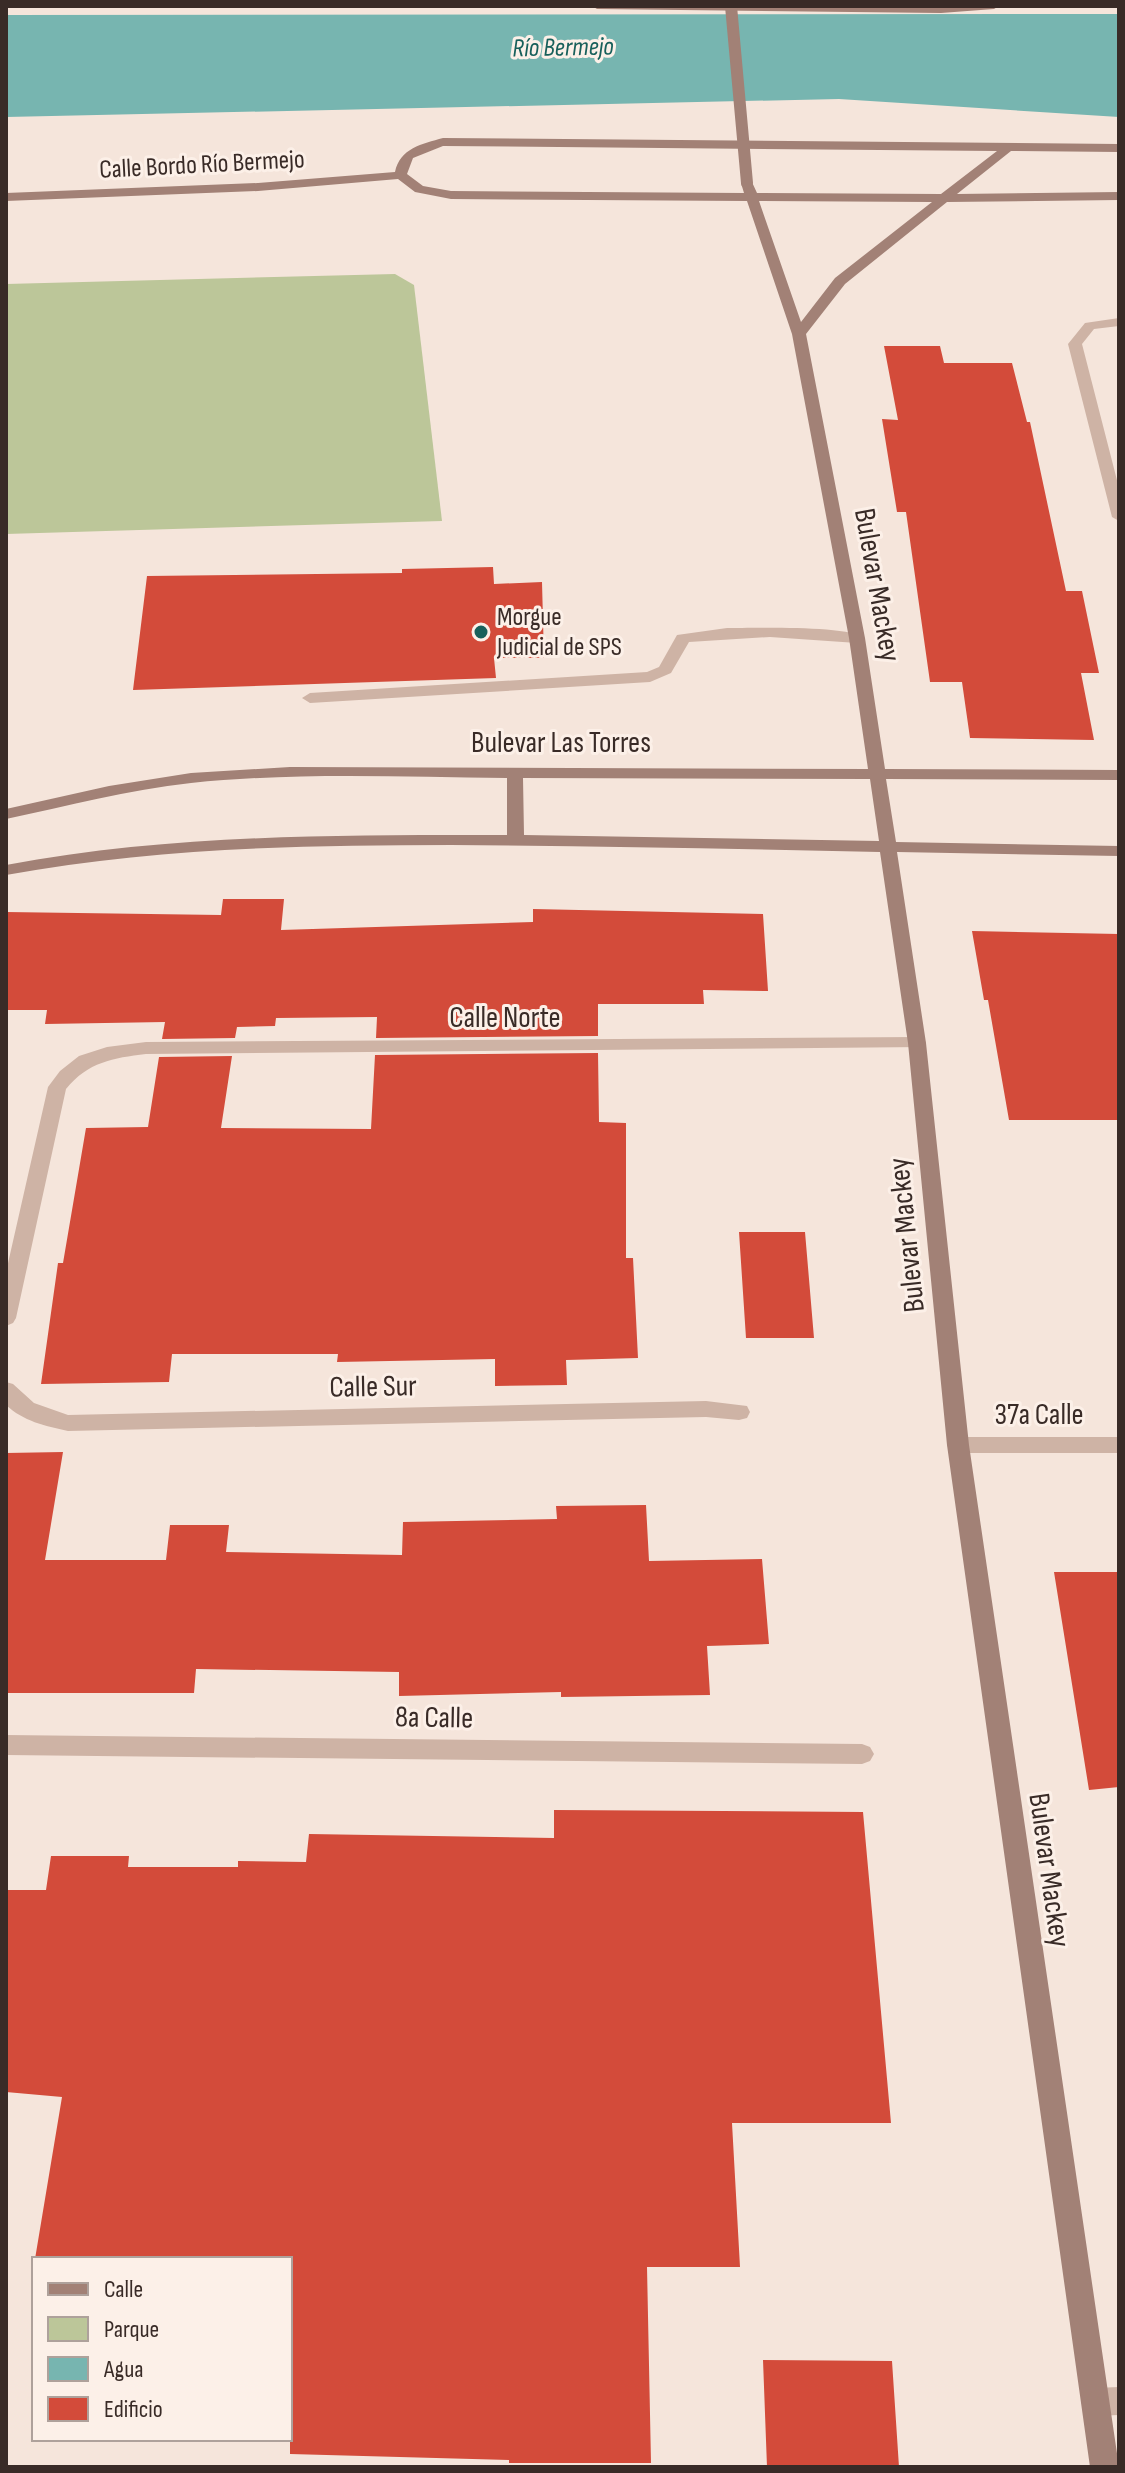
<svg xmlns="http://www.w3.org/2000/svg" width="1125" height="2473" font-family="'Sofia Sans Condensed',sans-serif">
	<rect width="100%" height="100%" fill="#f5e5db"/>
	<path fill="#bcc699" d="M395 274 414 285 442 521 6 534V284Z"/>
	<path fill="#77b5b0" d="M1119 14V117L839 99 6 117V15Z"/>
	<path fill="#d34b3a" d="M884 346H940L944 363H1012L1027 422H1030L1066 591H1082L1099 673H1081L1094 740 970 738 962 682H930L906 512H897L882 419 898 420Z
		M493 567 494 584 542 582 544 658H494L496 678 133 690 147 576 402 573V569Z
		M223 899H284L281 930 533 922V909L763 914 768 991 703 990 704 1004H598V1036L376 1038 377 1017 276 1018 275 1026 237 1027 235 1038 162 1039 165 1022 45 1024 47 1010H6V912L221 915Z
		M972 931 1119 934V1120H1009L988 1000H984Z
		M598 1053 599 1122 626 1123V1258H633L638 1358 566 1360 567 1385 495 1386V1359L337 1362 338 1354H172L169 1382 41 1384 58 1263H63L86 1128 148 1127 159 1057 232 1056 221 1128 371 1129 375 1055Z
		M739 1232H805L814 1338H746Z
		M63 1452 45 1560H166L170 1525H229L226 1552 402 1555 403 1522 557 1519 556 1506 646 1505 649 1561 762 1559 769 1644 707 1646 710 1695 561 1697V1692L399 1696V1672L196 1669 194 1693H6V1453Z
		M1054 1572H1119V1787L1089 1790Z
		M554 1810 863 1812 891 2123H732L740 2267H647L651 2463H509V2460L290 2454V2259H35L62 2097 6 2092V1890H46L51 1856H129L128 1867H238V1861L306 1862 309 1834 554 1838Z
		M763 2360 892 2361 899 2467H767Z"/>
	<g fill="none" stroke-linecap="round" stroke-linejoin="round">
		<path fill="#ceb3a5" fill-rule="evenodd" d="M727 628C751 628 850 625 865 638L857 643 770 637 689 642 671 673 650 682 310 703 302 698 310 693 647 672 659 667 677 635Z"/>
		<path fill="#ceb3a5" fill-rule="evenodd" d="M1119 318V326L1094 329 1082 344 1119 488V521L1112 517 1068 344 1085 323Z
			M917 1037 924 1039 926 1043 924 1047 146 1054C113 1058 88 1062 66 1089L16 1318 13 1323 6 1326V1272L48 1087 60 1071 79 1056 107 1047 146 1042Z
			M6 1382 13 1384 34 1403 68 1415 706 1401 747 1406 750 1412 747 1418 739 1420 706 1417 68 1431C45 1426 23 1421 6 1405Z
			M958 1437H1119V1453H958L950 1451 947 1445 950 1439Z
			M6 1735 862 1744 870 1747 874 1754 870 1761 862 1764 6 1755Z
			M1119 2387V2415L1095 2416 1085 2412 1081 2402 1085 2392 1095 2388Z"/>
		<path fill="#a28176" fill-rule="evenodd" d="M592 6H999L994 9 941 13 597 9Z
			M443 138 1119 144V152L1011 151 957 194 1119 192V200L947 202 845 284 806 334 865 638 885 769 1119 770V780L886 779 896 842 1119 846V856L897 852 926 1043 969 1445 1119 2467H1090L947 1445 908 1043 880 852C737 849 594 846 451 845 301 845 154 848 6 875V865C172 834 339 835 507 835V778C402 777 295 772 191 783 128 790 67 806 6 819V809L109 786 191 773 290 767 868 769 849 638 792 334 747 201 451 199 415 192 398 179 258 191 6 201V193L258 183 395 172C400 148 422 144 443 138ZM443 146 997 151 941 194 757 193 751 180 747 179 741 183 744 193 451 191 423 186 407 174 413 158ZM759 201 932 202 835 278 801 322ZM523 778 870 779 879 841 524 835Z"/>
		<path stroke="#a28176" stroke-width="12" d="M731 6 747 183"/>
	</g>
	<circle fill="#18605b" stroke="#fcf0e8" stroke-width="3" cx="481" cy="632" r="8"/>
	<g text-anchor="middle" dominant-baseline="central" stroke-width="6" stroke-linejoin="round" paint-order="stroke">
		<g font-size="26" font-style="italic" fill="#18605b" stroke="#fcf0e8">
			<text transform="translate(563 48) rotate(-1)">Río Bermejo</text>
		</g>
		<g font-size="26" fill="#392b27" stroke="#fcf0e8">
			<text transform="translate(202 165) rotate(-3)">Calle Bordo Río Bermejo</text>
		</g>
		<g font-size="26" fill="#392b27" stroke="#fcf0e8" text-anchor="start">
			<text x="497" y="617">Morgue<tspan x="497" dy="30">Judicial de SPS</tspan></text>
		</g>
		<g font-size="30" fill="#392b27" stroke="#fcf0e8">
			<text transform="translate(877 585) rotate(80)">Bulevar Mackey</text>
			<text x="561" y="743">Bulevar Las Torres</text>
			<text x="505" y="1018">Calle Norte</text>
			<text transform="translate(907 1235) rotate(-96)">Bulevar Mackey</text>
			<text transform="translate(373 1387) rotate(-1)">Calle Sur</text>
			<text x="1039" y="1415">37a Calle</text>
			<text transform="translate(434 1718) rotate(1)">8a Calle</text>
			<text transform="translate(1049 1870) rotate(82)">Bulevar Mackey</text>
		</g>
	</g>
	<rect width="1125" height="2473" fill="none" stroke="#392b27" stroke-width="16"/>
	<rect x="32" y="2257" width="260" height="184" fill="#fcf0e8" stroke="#aea19b" stroke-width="2"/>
	<rect x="48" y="2283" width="40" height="12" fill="#a28176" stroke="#aea19b" stroke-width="2"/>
	<text x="104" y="2297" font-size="24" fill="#392b27">Calle</text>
	<rect x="48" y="2317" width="40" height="24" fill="#bcc699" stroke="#aea19b" stroke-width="2"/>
	<text x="104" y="2337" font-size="24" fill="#392b27">Parque</text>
	<rect x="48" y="2357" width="40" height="24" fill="#77b5b0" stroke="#aea19b" stroke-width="2"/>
	<text x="104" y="2377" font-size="24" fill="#392b27">Agua</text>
	<rect x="48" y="2397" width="40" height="24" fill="#d34b3a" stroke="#aea19b" stroke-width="2"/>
	<text x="104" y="2417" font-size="24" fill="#392b27">Edificio</text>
</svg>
